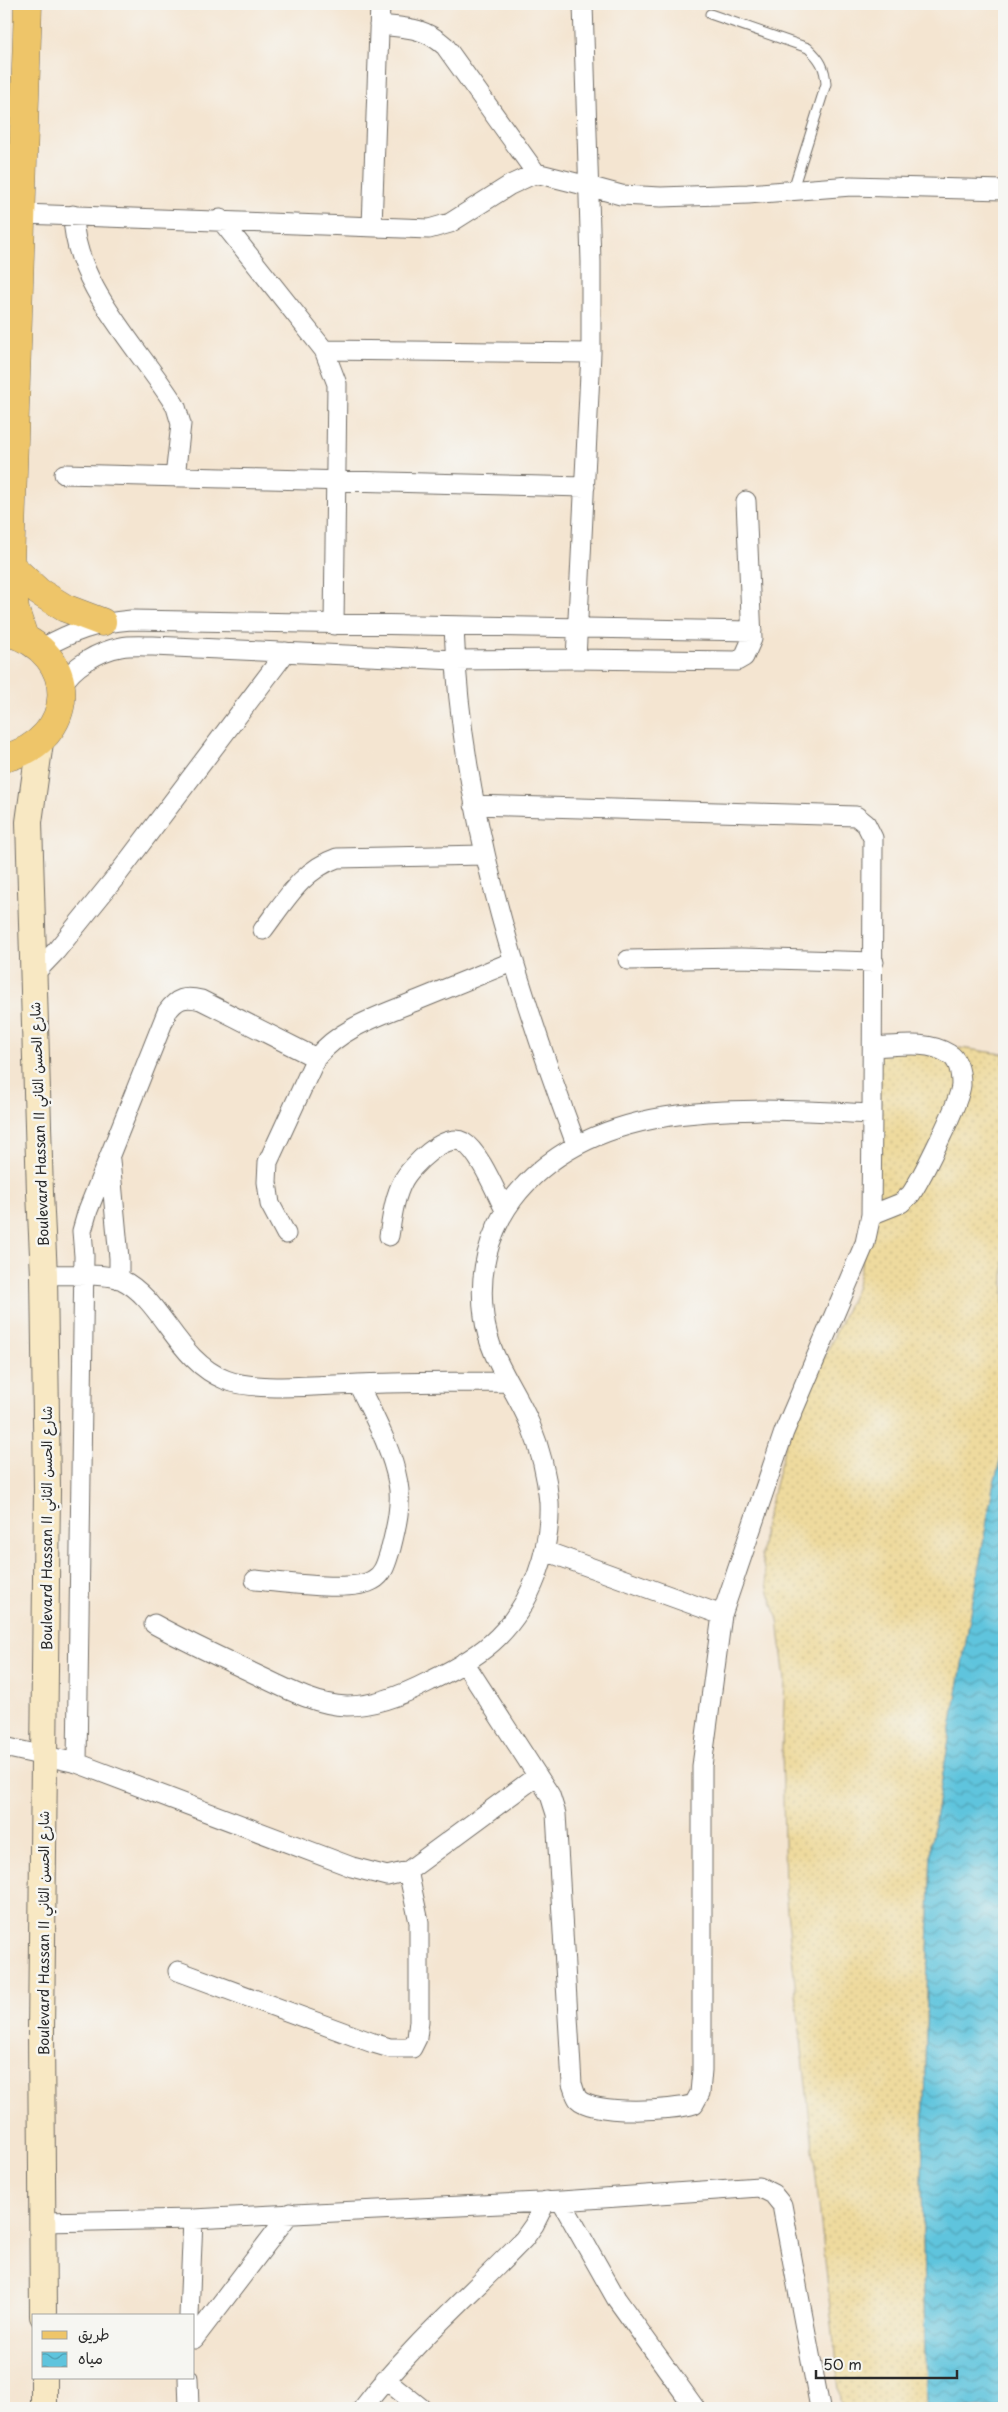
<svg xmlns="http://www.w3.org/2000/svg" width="1008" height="2412" font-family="'Playpen Sans','Playpen Sans Arabic',sans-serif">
	<defs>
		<pattern id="sand-dots" width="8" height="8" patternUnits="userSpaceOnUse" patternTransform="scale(1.25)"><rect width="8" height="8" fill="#eeda9e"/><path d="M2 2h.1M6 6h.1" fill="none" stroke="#cb8" stroke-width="1.8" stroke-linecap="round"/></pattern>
		<pattern id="water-waves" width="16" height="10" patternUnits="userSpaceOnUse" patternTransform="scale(1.25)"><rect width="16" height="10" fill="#5fc4dd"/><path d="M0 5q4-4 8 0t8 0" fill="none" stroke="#4f9fb3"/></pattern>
	</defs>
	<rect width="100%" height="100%" fill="#f6f6f2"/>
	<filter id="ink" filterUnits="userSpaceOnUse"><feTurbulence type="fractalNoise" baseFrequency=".02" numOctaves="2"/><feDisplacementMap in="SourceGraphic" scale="10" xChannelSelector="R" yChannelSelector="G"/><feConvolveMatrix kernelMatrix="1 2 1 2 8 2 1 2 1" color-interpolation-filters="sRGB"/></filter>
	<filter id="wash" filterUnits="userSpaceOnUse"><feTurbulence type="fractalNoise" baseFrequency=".0096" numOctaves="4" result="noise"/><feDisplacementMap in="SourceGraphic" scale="20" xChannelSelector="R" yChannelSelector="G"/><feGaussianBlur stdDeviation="1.12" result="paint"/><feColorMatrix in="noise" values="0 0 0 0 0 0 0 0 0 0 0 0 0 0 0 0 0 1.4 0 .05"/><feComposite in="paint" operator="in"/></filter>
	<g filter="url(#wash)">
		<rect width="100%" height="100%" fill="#f4e5d1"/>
		<path fill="url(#sand-dots)" stroke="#8c8264" d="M879 1037 1004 1054V1448L993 1486 931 1843 922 2179 926 2408H841L785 1892 782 1746 785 1681 778 1620 769 1592 761 1555 764 1529 786 1442 857 1286 868 1231Z"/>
		<path fill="url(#water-waves)" stroke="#457884" d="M1004 1448V2408H926L922 2179 931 1843 993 1486Z"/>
	</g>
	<g filter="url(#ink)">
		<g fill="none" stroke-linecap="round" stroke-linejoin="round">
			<g stroke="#716c65" stroke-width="11">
				<path id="service" d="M710 14 808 48C820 59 825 67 826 84L793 189"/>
			</g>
			<g stroke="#716c65" stroke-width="21">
				<path id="minor" d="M379 25C407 28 424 27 445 46L536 173 588 186 621 195 661 197 748 194 851 186 1004 190
					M23 214 429 229 450 223 510 185 536 173
					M73 215C74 286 140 348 176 407L181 424 175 477
					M220 219 324 350 337 384 334 625
					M372 226 380 4
					M324 350 591 353
					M64 474 585 487
					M454 627C460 806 514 978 576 1144
					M42 648C74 631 94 623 131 620L752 631
					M576 659 591 353V262L583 4
					M61 687C72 666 99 651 121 647 131 645 143 646 153 646L455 660 576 659 737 661 744 657 752 639 746 501
					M474 805 856 816 866 824 873 838 872 1114
					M263 930C285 901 302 870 337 858L484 855
					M628 960 741 958 874 962
					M34 974 56 951 115 878 286 652
					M110 1160 119 1258V1279
					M871 1215 901 1203 911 1194C922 1177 960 1102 961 1085 961 1075 959 1060 949 1054 928 1040 898 1046 874 1047
					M286 1234 270 1204 267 1182 268 1162 316 1058C341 1027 382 1015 418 1000 450 987 482 974 514 961
					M389 1236C392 1218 394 1198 403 1181 411 1166 445 1132 463 1142 480 1152 496 1193 505 1210
					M44 1275C62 1275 105 1273 120 1279 163 1299 176 1361 226 1380 256 1392 324 1385 358 1384 408 1382 457 1382 506 1382
					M545 1551 722 1615
					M255 1580C281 1582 353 1593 373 1580 385 1574 387 1559 391 1548 396 1528 402 1503 398 1483 392 1449 373 1415 358 1384
					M154 1624C185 1641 217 1656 249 1671 279 1685 313 1705 347 1706 376 1706 405 1694 430 1681 453 1670 479 1656 498 1637 532 1603 551 1551 549 1502 547 1475 540 1448 530 1424 514 1386 489 1359 484 1316 478 1274 488 1233 513 1199 594 1093 754 1109 872 1114L871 1215 865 1243 784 1432 722 1615 702 1766V2070L700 2093 694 2104C673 2111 594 2115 578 2099 575 2095 574 2089 572 2084L556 1814 550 1795 464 1662
					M4 1747 77 1763 352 1867 387 1876 408 1871 537 1776
					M77 1763 84 1256 82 1231 88 1210 167 1012C177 998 185 996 201 1000L316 1058
					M178 1971 373 2043 390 2048H412L417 2038 419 2021V1922L408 1871
					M561 2201 616 2298 695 2408
					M43 2222 193 2219 561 2201 759 2187 773 2194 782 2205 820 2408
					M189 2316 193 2219
					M194 2339 290 2213
					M188 2378 189 2408
					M385 2379 421 2408
					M363 2408C410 2346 470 2295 524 2239L534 2225 546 2201"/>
			</g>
			<g stroke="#716c65" stroke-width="28">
				<path id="secondary" d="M40 742 29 822 40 1193 44 1275 47 1490 41 2031 43 2316
					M44 2378V2408"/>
			</g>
			<g stroke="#716c65" stroke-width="29">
				<path id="primary" d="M10 565 39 592 65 608 102 622
					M24 637 15 610 10 565 28 4
					M4 758C78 741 82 652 7 632"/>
			</g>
			<use href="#service" stroke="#fff" stroke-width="9"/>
			<use href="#minor" stroke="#fff" stroke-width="19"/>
			<use href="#secondary" stroke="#f8e8c3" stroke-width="26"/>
			<use href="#primary" stroke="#eec569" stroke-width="28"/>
		</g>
	</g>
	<g text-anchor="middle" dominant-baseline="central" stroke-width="5" stroke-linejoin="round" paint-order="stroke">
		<g font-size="14" fill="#2b2b2b" stroke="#f6f6f2">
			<text transform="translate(39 1124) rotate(-92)">Boulevard Hassan II شارع الحسن الثاني</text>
			<text transform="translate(46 1528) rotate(-90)">Boulevard Hassan II شارع الحسن الثاني</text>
			<text transform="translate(43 1933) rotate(-90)">Boulevard Hassan II شارع الحسن الثاني</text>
		</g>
	</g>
	<rect width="1008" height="2412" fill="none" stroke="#f6f6f2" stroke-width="20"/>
	<rect x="32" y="2314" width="162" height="65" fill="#f6f6f2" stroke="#a5a5a2"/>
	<rect x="42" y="2331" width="25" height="8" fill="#eec569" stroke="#a5a5a2"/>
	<text x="78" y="2340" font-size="15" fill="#2b2b2b">طريق</text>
	<rect x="42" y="2352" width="25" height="15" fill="url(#water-waves)" stroke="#a5a5a2"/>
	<text x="78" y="2364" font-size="15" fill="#2b2b2b">مياه</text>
	<path d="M816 2370v8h141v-8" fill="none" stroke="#2b2b2b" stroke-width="2.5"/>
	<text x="823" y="2370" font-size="15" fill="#2b2b2b" stroke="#f6f6f2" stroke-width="4" paint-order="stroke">50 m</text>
</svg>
